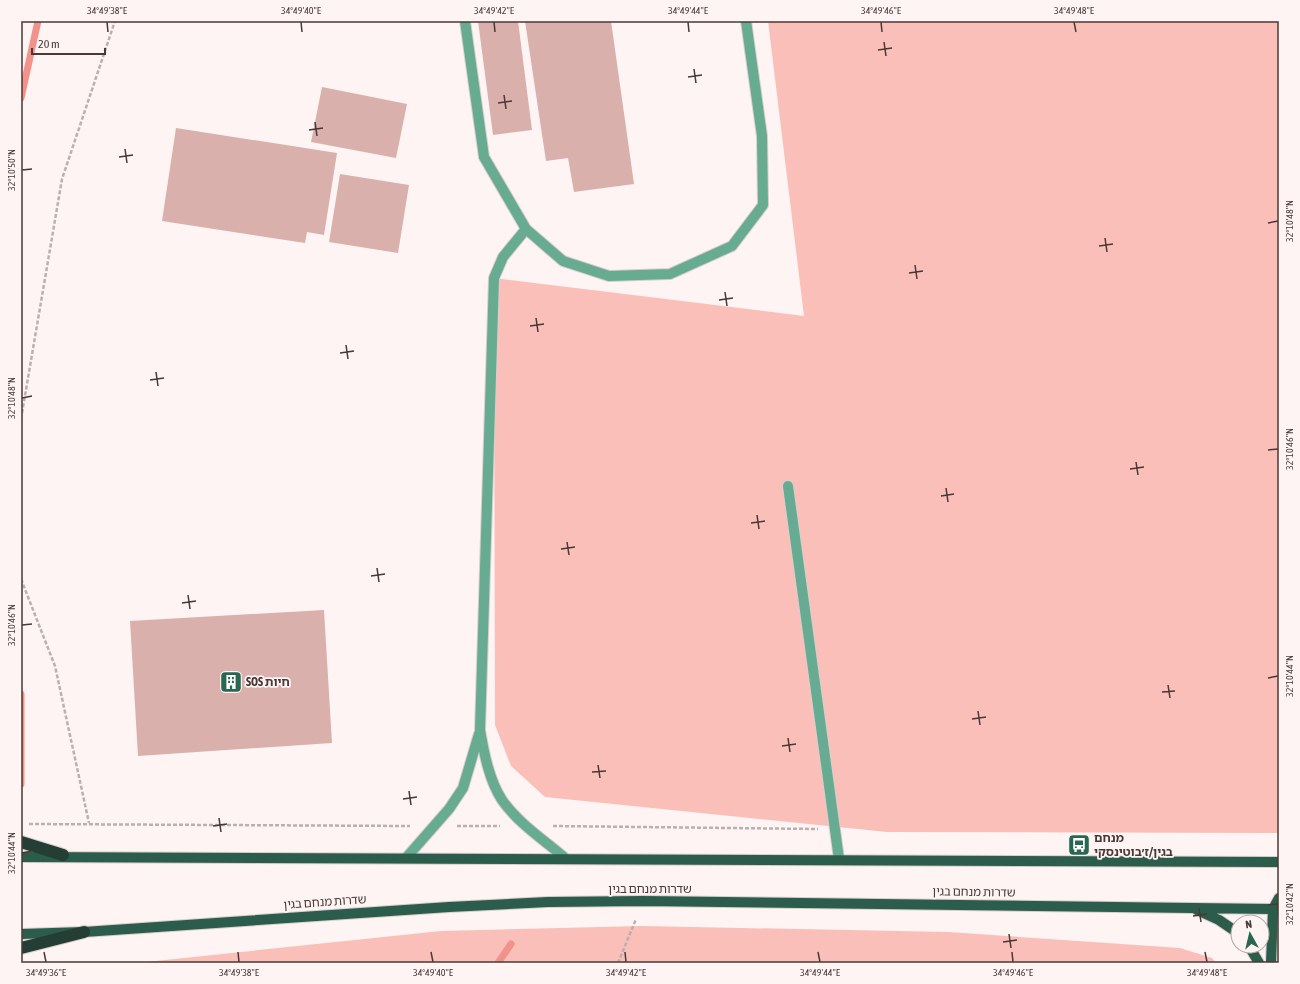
<svg xmlns="http://www.w3.org/2000/svg" width="1300" height="984" font-family="'Asap Condensed','Noto Sans Hebrew',sans-serif">
	<rect width="100%" height="100%" fill="#fdf4f3"/>
	<path fill="#fabfb8" d="M768 21H1279V833L887 832 545 797 511 766 495 725 494 278 804 316Z
		M642 926 948 932 1180 948 1212 958 1216 963H136L441 931Z"/>
	<g fill="none" stroke-linecap="round" stroke-linejoin="round">
		<path stroke="#f1938a" stroke-width="7" d="M21 98 38 21
			M21 694V784
			M498 963 511 944"/>
	</g>
	<path fill="#dab0ac" d="M478 21H518L532 130 493 135Z
		M525 21H611L634 184 574 192 568 158 546 161Z
		M322 87 407 104 396 158 311 142Z
		M176 128 337 153 324 235 307 232 305 243 162 221Z
		M340 174 409 185 398 253 329 242Z
		M324 610 332 743 138 756 130 621Z"/>
	<g fill="none" stroke-linecap="round" stroke-linejoin="round">
		<g stroke="#d9cecd" stroke-width="12">
			<path id="minor" d="M465 21 484 157 526 229 563 261 609 276 670 274 732 246 763 205 762 136 746 21
				M526 229 503 257 494 278 480 730C484 753 489 780 502 800 518 823 544 840 565 858
				M788 486 839 859
				M406 858 449 809 463 788 479 734"/>
		</g>
		<g stroke="#d9cecd" stroke-width="12">
			<path id="major" d="M21 857 1279 862
				M1197 910 1219 920 1238 933
				M21 934 84 932 449 907 548 902 643 901 1279 909
				M1249 946 1259 963
				M1271 963 1273 909 1279 898"/>
		</g>
		<g stroke="#d9cecd" stroke-width="14">
			<path id="highway" d="M21 842 63 855
				M21 948 84 932"/>
		</g>
		<path stroke="#bcb0af" stroke-width="2.5" stroke-dasharray="4 2" stroke-linecap="butt" d="M21 419 62 179 115 21
			M21 579 55 666 89 823
			M29 824 410 826
			M457 826H500
			M553 826 818 829
			M618 963 636 919"/>
		<use href="#minor" stroke="#67ab92" stroke-width="10"/>
		<use href="#major" stroke="#2c5c4b" stroke-width="10"/>
		<use href="#highway" stroke="#253e35" stroke-width="12"/>
	</g>
	<path fill="none" stroke="#493836" stroke-width="1.5" d="M107 22 108 32M301 22 302 32M494 22 495 32M688 22 689 32M881 22 882 32M1074 22 1076 32M884 42 886 56M878 50 892 48M694 69 696 83M688 77 702 75M504 95 506 109M498 103 512 101M315 122 317 136M309 130 323 128M125 149 127 163M119 157 133 155M22 170 32 169M1268 223 1278 221M1105 238 1107 252M1099 246 1113 244M915 265 917 279M909 273 923 271M725 292 727 306M719 300 733 298M536 318 538 332M530 326 544 324M346 345 348 359M340 353 354 351M156 372 158 386M150 380 164 378M22 398 32 396M1268 450 1278 449M1136 462 1138 475M1130 469 1144 467M946 488 948 502M941 496 954 494M757 515 759 529M751 523 765 521M567 542 569 555M561 549 575 547M377 568 379 582M371 576 385 574M188 595 190 609M182 603 196 601M22 625 32 624M1268 678 1278 676M1168 685 1170 698M1162 692 1175 691M978 711 980 725M972 719 986 717M788 738 790 752M782 746 796 744M598 765 600 778M592 772 606 771M409 791 411 805M403 799 417 797M219 818 221 832M213 826 227 824M22 853 32 851M1268 905 1278 904M1199 908 1201 922M1193 916 1207 914M1009 934 1011 948M1003 942 1017 940M44 952 46 962M238 952 239 962M431 952 433 962M625 952 626 962M818 952 820 962M1012 952 1013 962M1205 952 1207 962"/>
	<defs>
		<g id="building-square" transform="scale(1.15)"><rect x="-9" y="-9" width="18" height="18" rx="4" fill="#296752" stroke="#fdf4f3"/><path d="M-4-6H4V6H1V3H-1V6H-4ZM-2.5-4.3h1.7v1.8h-1.7ZM.8-4.3h1.7v1.8H.8ZM-2.5-1h1.7V.8h-1.7ZM.8-1h1.7V.8H.8Z" fill="#fff"/></g>
		<g id="bus-square" transform="scale(1.15)"><rect x="-9" y="-9" width="18" height="18" rx="4" fill="#296752" stroke="#fdf4f3"/><path d="M-5-6H5V4H4V6H2V4H-2V6H-4V4H-5ZM-3.5-4V0h7V-4ZM-3.5 1.2v1.5H-2V1.2ZM2 1.2v1.5H3.5V1.2Z" fill="#fff"/></g>
	</defs>
	<g fill-rule="evenodd">
		<use href="#building-square" x="231" y="682"/>
		<use href="#bus-square" x="1079" y="845"/>
	</g>
	<g text-anchor="middle" dominant-baseline="central" stroke-width="3.5" stroke-linejoin="round" paint-order="stroke">
		<g font-size="12" font-weight="bold" fill="#493836" stroke="#fdf4f3" text-anchor="start">
			<text x="246" y="682">SOS חיות</text>
			<text x="1094" y="838">מנחם<tspan x="1094" dy="14">בגין/ז׳בוטינסקי</tspan></text>
		</g>
		<g font-size="12" fill="#493836" stroke="#fdf4f3">
			<text x="650" y="889">שדרות מנחם בגין</text>
			<text transform="translate(974 892) rotate(1)">שדרות מנחם בגין</text>
			<text transform="translate(325 902) rotate(-4)">שדרות מנחם בגין</text>
		</g>
	</g>
	<rect width="1300" height="984" fill="none" stroke="#fdf4f3" stroke-width="44"/>
	<g transform="translate(1250 934) rotate(352)"><circle r="19" fill="#fdf4f3" stroke="#b5a9a7"/>
	<path d="M0-3L7 15L0 10L-7 15Z" fill="#296752"/>
	<text y="-6" font-size="11" font-weight="bold" text-anchor="middle" fill="#493836">N</text>
	</g>
	<path d="M32 48v6h73v-6" fill="none" stroke="#493836" stroke-width="2"/>
	<text x="38" y="48" font-size="12" fill="#493836" stroke="#fdf4f3" stroke-width="3" paint-order="stroke">20 m</text>
	<rect x="22" y="22" width="1256" height="940" fill="none" stroke="#493836" stroke-width="1.5"/>
	<g font-size="10" text-anchor="middle" fill="#493836">
		<text x="107" y="14">34°49'38"E</text>
		<text x="301" y="14">34°49'40"E</text>
		<text x="494" y="14">34°49'42"E</text>
		<text x="688" y="14">34°49'44"E</text>
		<text x="881" y="14">34°49'46"E</text>
		<text x="1074" y="14">34°49'48"E</text>
		<text transform="translate(11 170) rotate(-90)" y="4">32°10'50"N</text>
		<text transform="translate(1289 221) rotate(-90)" y="4">32°10'48"N</text>
		<text transform="translate(11 398) rotate(-90)" y="4">32°10'48"N</text>
		<text transform="translate(1289 449) rotate(-90)" y="4">32°10'46"N</text>
		<text transform="translate(11 625) rotate(-90)" y="4">32°10'46"N</text>
		<text transform="translate(1289 676) rotate(-90)" y="4">32°10'44"N</text>
		<text transform="translate(11 853) rotate(-90)" y="4">32°10'44"N</text>
		<text transform="translate(1289 904) rotate(-90)" y="4">32°10'42"N</text>
		<text x="46" y="976">34°49'36"E</text>
		<text x="239" y="976">34°49'38"E</text>
		<text x="433" y="976">34°49'40"E</text>
		<text x="626" y="976">34°49'42"E</text>
		<text x="820" y="976">34°49'44"E</text>
		<text x="1013" y="976">34°49'46"E</text>
		<text x="1207" y="976">34°49'48"E</text>
	</g>
</svg>
